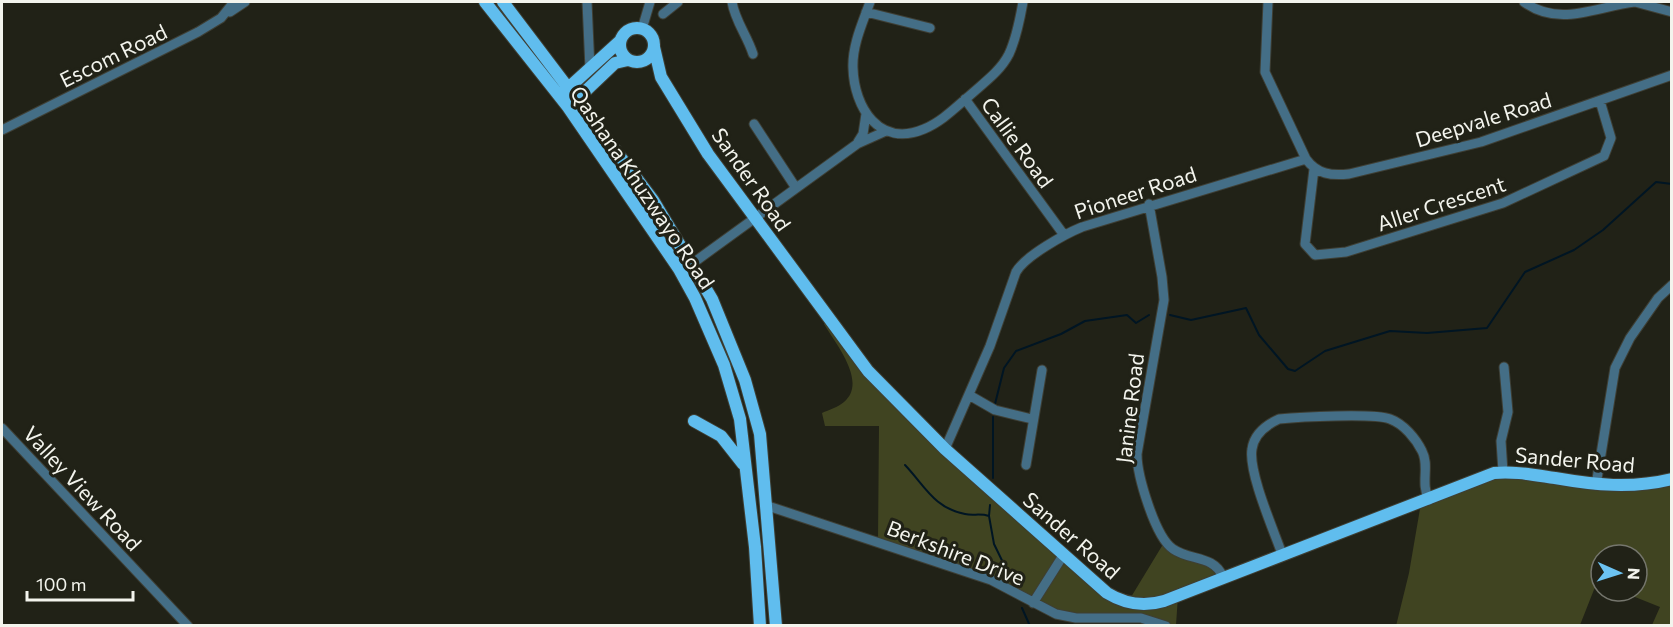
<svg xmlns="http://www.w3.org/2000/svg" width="1673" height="627" font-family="Commissioner,sans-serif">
	<rect width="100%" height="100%" fill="#212217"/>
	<path fill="#404421" d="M833 320 869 371 1101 587 1128 602 1165 541 1201 559 1223 577 1178 596 1176 625 1151 621 1077 618 1019 593 878 541 879 426H825L822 413C829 410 838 407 844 402 868 382 835 343 824 324Z
		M1482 476 1596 484 1671 478V625H1652L1660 607 1620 591H1637V555H1601V583L1597 582 1580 625 1396 626 1409 573 1421 503Z"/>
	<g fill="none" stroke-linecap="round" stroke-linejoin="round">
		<path stroke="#001523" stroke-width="2" d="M1170 315 1191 320 1246 308 1259 335 1288 369 1295 371 1325 351 1390 331 1427 333 1487 328 1525 272 1574 250 1603 230 1656 182 1672 184
			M995 404 1004 368 1016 351 1061 334 1085 321 1127 315 1136 323 1149 315
			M905 465C925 486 934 508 965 514 973 516 980 513 989 516L994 544 1011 579
			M993 478V417
			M989 516 990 505
			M1022 608 1030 626"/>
		<g stroke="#3e3f35" stroke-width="11">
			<path id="minor" d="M587 2 590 69
				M732 2C735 21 747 35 753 54
				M870 2C863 22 852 45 853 68 854 107 879 148 924 129 941 122 954 109 968 97 982 84 1000 72 1009 54 1016 39 1020 19 1023 2
				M1268 2 1265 72 1306 159C1317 174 1331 176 1349 174L1481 142 1672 75
				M1524 2C1560 28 1597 6 1635 2
				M1635 2 1672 12
				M230 12 245 2
				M866 12 930 28
				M663 14 678 2
				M642 29 650 2
				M965 99 1064 235
				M754 124 796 188
				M2 130 198 32 221 18 234 2
				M858 142 863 134 866 114
				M1314 169 1305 244 1315 255 1346 252 1503 203 1604 156 1611 138 1600 101
				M1149 204 1162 277 1164 300 1137 454C1137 475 1155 537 1173 549 1190 561 1214 555 1223 577
				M693 263 857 144 886 131
				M969 395 995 410 1032 419
				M2 428 188 626
				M945 449 990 346 1016 272C1025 256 1065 234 1082 227L1306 159
				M1026 465 1042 370
				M1503 472 1501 441 1508 412 1504 367
				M1596 485 1615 368 1630 338 1658 298 1672 285
				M768 506 991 580 1056 614 1076 618H1141L1166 626
				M1282 554C1274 531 1248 472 1252 449 1254 434 1266 425 1279 419 1299 417 1374 413 1390 419 1404 424 1416 439 1422 451 1430 466 1420 483 1429 500
				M1033 603 1064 554"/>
		</g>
		<g stroke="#3e3f35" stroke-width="14">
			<path id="major" d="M485 2 568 107 679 269 695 298 724 365 740 419 755 547 760 626
				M503 2 653 200 712 299 745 380 760 434 776 626
				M620 45a17 17 0 1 1 34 0a17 17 0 1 1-34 0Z
				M654 47 661 77 708 154 868 371 945 449 1107 593C1125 604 1144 607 1164 601L1494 473C1514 471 1534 475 1555 478 1595 485 1631 489 1672 479
				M565 91 620 41
				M574 102 615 63 628 60
				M694 421 721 436 743 464"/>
		</g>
		<use href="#minor" stroke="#446e86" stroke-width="9"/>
		<use href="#major" stroke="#60bdee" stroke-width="12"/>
	</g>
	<g text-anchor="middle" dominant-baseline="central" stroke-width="6" stroke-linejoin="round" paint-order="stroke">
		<g font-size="21" fill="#f3f4ed" stroke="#212217">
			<text transform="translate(113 55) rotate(-26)">Escom Road</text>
			<text transform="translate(1483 119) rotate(-17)">Deepvale Road</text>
			<text transform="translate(1018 142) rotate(54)">Callie Road</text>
			<text transform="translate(752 179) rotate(55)">Sander Road</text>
			<text transform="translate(643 187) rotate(56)">Qashana Khuzwayo Road</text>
			<text transform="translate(1135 192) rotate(-18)">Pioneer Road</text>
			<text transform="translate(1441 203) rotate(-18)">Aller Crescent</text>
			<text transform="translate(1129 408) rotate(-83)">Janine Road</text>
			<text transform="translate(1575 459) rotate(5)">Sander Road</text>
			<text transform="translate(83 488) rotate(47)">Valley View Road</text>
			<text transform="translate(1072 535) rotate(41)">Sander Road</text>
			<text transform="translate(956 552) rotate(21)">Berkshire Drive</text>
		</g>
	</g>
	<rect width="1673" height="627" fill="none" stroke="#f3f4ed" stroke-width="6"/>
	<g transform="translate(1619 573) rotate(93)"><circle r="28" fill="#212217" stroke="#75766d" stroke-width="1.5"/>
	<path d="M0-4.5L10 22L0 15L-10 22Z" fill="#6cc3f2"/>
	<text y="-9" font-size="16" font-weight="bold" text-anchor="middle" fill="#f3f4ed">N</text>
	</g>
	<path d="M27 591v9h106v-9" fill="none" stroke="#f3f4ed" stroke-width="3"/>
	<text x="36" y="591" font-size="18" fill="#f3f4ed" stroke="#212217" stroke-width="4.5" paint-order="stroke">100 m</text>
</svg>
